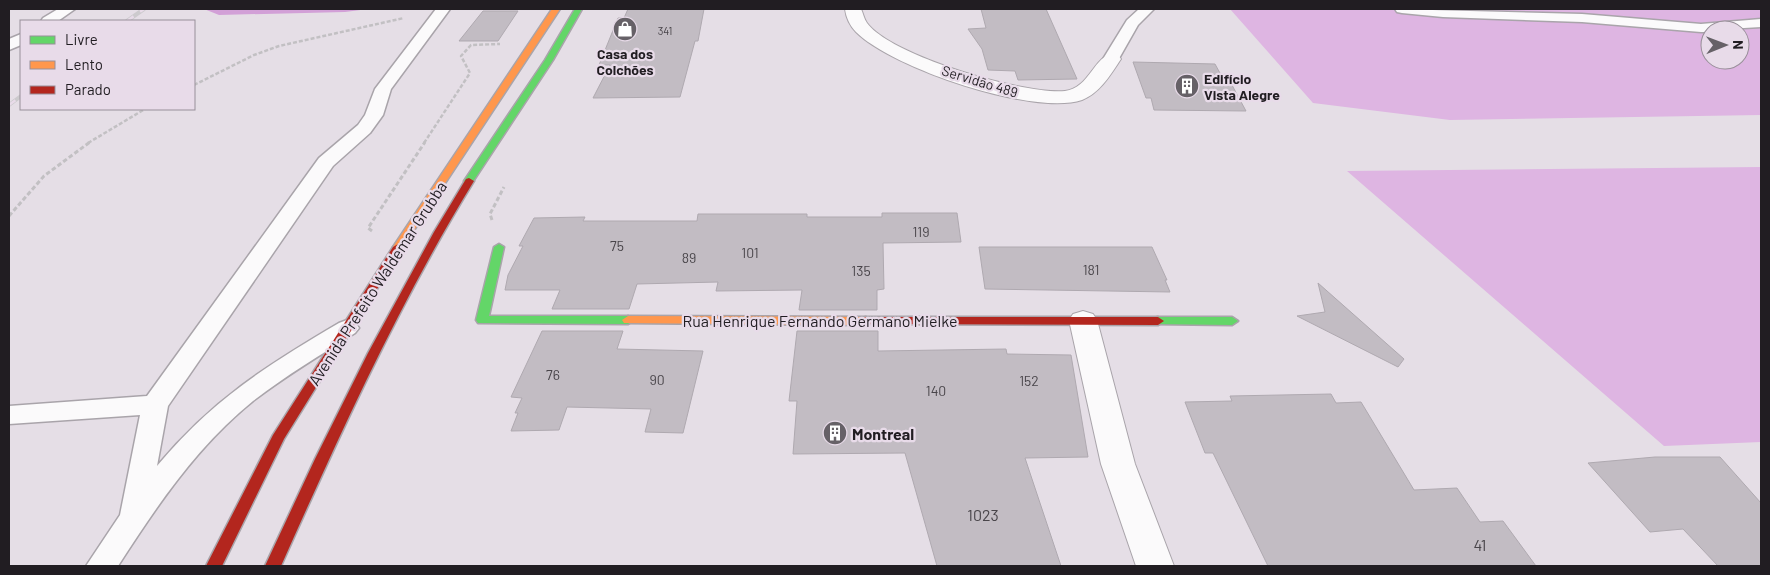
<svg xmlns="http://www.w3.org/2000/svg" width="1770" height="575" font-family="Barlow,sans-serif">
	<rect width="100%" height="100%" fill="#e5dee6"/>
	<path fill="#deb5e2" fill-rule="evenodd" d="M1230 9H1761V115L1450 120 1313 103ZM1710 30H1740V60H1710Z
		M1761 167V442L1664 446 1347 171Z"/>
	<path fill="#d2a0d7" d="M204 9H368L345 12 219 15Z"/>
	<path fill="#c2bcc3" stroke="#afa9b0" d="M628 9H704L698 41H695L680 97 593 98 610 65H599L618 18H624Z
		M981 9H1046L1077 79 1018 80 1015 71 988 70 982 49 968 29 986 28Z
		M483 11H518L498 41H459Z
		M1133 62 1215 64 1221 75 1226 74 1246 111 1154 110 1151 98H1146Z
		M882 213H957L961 242 883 243 884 289 877 290V310H799L802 290 716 291 718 282 637 284 629 309H552L560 290H505L508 275 523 246H519L534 218 585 217 583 221H697L698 214H807V217H882Z
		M979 247H1152L1167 280H1165L1170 292 985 289Z
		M1318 283 1404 359 1398 367 1297 316 1325 312Z
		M542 331H623L617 349 703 351 683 433 645 432 651 409 567 407 559 430 511 431 518 413H515L522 398 511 397Z
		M797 331H878V351L1006 349 1007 354 1071 355 1088 457 1025 458 1061 566H937L905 453 793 454 797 401H789Z
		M1331 394 1336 403 1361 402 1414 490 1457 488 1480 522 1503 521 1536 566H1268L1213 453H1205L1185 402 1232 401 1230 396Z
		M1655 457H1720L1761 503V566H1718L1683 529 1650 532 1588 463Z"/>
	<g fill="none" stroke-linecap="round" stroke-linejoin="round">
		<g stroke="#a9a4aa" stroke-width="3">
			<path id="lane" d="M58 9H75L58 21H41L43 18Z
				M436 9H450L391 89 383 115 370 133 333 166 168 406 157 466C212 400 266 366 339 323L347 320 355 323 359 328 355 333C321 355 285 376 253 401 197 446 156 507 118 566H86L120 515 140 415 9 424V406L147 396 319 158 358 125 365 115 375 89Z
				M1139 9H1154L1138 25 1117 62H1105L1103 59 1127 20Z
				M1395 9 1582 14 1701 24 1761 19V27L1710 30V32H1701L1582 22 1443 17 1402 13 1397 12Z
				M21 34V45L9 50V39Z"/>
		</g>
		<g stroke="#a9a4aa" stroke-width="2">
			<path id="street" d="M845 9H861C863 13 864 19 867 23 891 56 1025 95 1065 91 1092 88 1095 49 1118 55L1121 59C1111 74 1100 93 1082 100 1033 116 892 68 856 32 850 26 846 17 845 9Z
				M1083 311 1093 314 1097 320 1135 464 1174 566H1136L1101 464 1069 320 1073 314Z"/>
		</g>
		<g stroke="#a9a4aa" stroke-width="3">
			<path id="fast" d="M575 9H582L553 60 472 183H466L464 181 545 60Z
				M499 244 504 247 489 316H628L634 320 628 324 478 323 476 320 494 247Z
				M1158 317H1232L1238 321 1232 325 1154 324 1152 321 1154 318Z"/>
		</g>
		<g stroke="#a9a4aa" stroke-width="3">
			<path id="slow" d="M552 9H560L403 247 402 249H394L393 247Z
				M628 316 866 317 872 321 866 325 624 323 622 320Z"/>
		</g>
		<g stroke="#a9a4aa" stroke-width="3">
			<path id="jam" d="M469 178 474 181C399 303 339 436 281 566H265L315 459 368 353 434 232 466 179Z
				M398 244 403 247 284 439 222 566H206L273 435 393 247Z
				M866 317H1158L1164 321 1158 325 862 324 860 321 862 318Z"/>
		</g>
		<path stroke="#c2c0c3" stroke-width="2.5" stroke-dasharray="4 2" stroke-linecap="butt" d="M194 85 254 55 279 46 404 18
			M88 143 145 109
			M424 143 470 73 461 56 471 45 500 44"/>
		<path stroke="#c2c0c3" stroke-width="3" stroke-dasharray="4.5 2.5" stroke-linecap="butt" d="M9 216 44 176 90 142
			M492 220 490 214 504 187
			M372 231 368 228 425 142"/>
		<use href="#lane" fill="#fbfafb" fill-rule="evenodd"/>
		<use href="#street" fill="#fbfafb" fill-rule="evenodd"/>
		<use href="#fast" fill="#63d668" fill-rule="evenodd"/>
		<use href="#slow" fill="#ff974d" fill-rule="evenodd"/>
		<use href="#jam" fill="#b3261e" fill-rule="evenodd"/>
		<g stroke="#cccacd" stroke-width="4">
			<path id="rail" d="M127 21 144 9
				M9 105 21 96"/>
		</g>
		<use href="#rail" stroke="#e8dbe9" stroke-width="2.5" stroke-dasharray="8" stroke-linecap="butt"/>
	</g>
	<defs>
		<g id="shop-disc" transform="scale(1.25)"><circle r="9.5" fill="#666167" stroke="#e8dbe9"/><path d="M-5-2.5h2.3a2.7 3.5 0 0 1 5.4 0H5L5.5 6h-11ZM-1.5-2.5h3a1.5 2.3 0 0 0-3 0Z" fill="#fff"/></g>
		<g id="building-disc" transform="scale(1.25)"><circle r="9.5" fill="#666167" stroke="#e8dbe9"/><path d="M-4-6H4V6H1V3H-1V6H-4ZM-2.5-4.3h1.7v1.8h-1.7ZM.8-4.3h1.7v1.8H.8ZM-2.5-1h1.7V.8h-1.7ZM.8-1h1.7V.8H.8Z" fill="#fff"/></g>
	</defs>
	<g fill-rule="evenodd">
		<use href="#shop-disc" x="625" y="29"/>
		<use href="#building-disc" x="1187" y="86"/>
		<use href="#building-disc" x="835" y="433"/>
	</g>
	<g text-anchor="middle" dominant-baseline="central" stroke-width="4.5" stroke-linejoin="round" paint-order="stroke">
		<g font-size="11" fill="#49454a">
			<text x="665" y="30">341</text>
		</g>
		<g font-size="14" font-weight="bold" fill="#211d22" stroke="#e8dbe9">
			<text x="625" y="53">Casa dos<tspan x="625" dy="16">Colchões</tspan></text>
			<text x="1204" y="78" text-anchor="start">Edifício<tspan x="1204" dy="16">Vista Alegre</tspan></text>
		</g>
		<g font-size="14" fill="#211d22" stroke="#e8dbe9">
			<text transform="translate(980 81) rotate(17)">Servidão 489</text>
		</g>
		<g font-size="14" fill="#49454a">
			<text x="921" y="231">119</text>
			<text x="617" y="245">75</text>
			<text x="750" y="252">101</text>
			<text x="689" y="257">89</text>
			<text x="1091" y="269">181</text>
			<text x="861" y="270">135</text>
			<text x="553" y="374">76</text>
			<text x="657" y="379">90</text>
			<text x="1029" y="380">152</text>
			<text x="936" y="390">140</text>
		</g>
		<g font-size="16" fill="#211d22" stroke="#e8dbe9">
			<text transform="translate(377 283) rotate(-57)">Avenida Prefeito Waldemar Grubba</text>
			<text x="820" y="320">Rua Henrique Fernando Germano Mielke</text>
		</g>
		<g font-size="16" font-weight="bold" fill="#211d22" stroke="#e8dbe9" text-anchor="start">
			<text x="852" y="433">Montreal</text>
		</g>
		<g font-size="16" fill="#49454a">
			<text x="983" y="514">1023</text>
			<text x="1480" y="544">41</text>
		</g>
	</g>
	<rect width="1770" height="575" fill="none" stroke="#211d22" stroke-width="20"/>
	<rect x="20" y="20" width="175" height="90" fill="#e8dbe9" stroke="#988f99"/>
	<rect x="30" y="36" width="25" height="8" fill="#63d668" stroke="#988f99"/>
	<text x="65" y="45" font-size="15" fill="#211d22">Livre</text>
	<rect x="30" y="61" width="25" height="8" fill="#ff974d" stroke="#988f99"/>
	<text x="65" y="70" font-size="15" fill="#211d22">Lento</text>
	<rect x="30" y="86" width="25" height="8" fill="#b3261e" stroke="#988f99"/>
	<text x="65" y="95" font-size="15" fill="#211d22">Parado</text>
	<g transform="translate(1725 45) rotate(89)"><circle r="24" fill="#e8dbe9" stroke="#988f99"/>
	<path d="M0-4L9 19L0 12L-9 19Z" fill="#666167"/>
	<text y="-8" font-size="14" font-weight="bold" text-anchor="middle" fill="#211d22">N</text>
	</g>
</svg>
